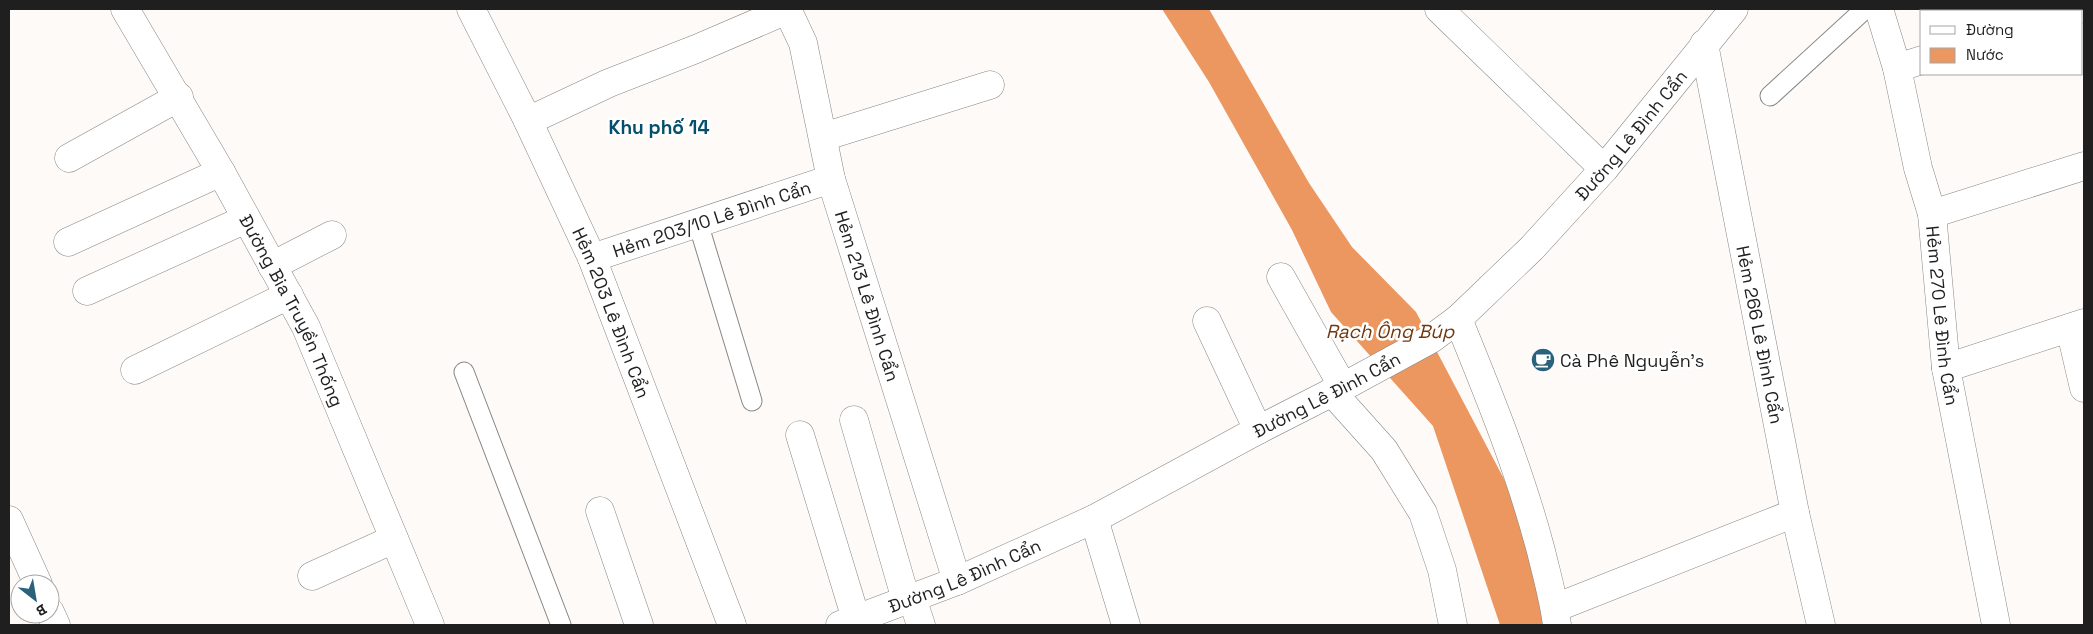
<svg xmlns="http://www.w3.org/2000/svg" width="2093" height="634" font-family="'Space Grotesk',sans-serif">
	<rect width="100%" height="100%" fill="#fdfaf8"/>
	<path fill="#ec9660" d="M1162 9H1209L1309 183 1352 247 1416 312 1504 479 1539 569 1546 625H1500L1433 426 1331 312 1292 230 1209 82Z"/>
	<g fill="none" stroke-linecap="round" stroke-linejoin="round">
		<g stroke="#898785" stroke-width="21">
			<path id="service" d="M1770 96 1865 9
				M698 223 752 401
				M464 372 561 625"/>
		</g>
		<g stroke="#898785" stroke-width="29">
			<g id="minor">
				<path id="s1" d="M125 9 221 172 306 327 430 625"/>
				<path id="s2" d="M471 9 528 121 592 258 732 625"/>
				<path id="s3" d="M787 9 803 43 831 179 957 581"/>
				<path d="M1439 9 1604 169"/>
				<path id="s4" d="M1879 9 1897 68 1918 168 1932 214 1946 368 1996 625"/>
				<path d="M2072 11 2080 9"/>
				<path id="s5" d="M1704 44 1795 513 1821 625"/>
				<path d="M1897 68 1922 60"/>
				<path d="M528 121 609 83 696 49 787 10"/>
				<path d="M823 137 990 85"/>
				<path d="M69 158 179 97"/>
				<path d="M1932 214 2084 166"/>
				<path d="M68 242 221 172"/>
				<path id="s6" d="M592 258 831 179"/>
				<path d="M272 266 332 235"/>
				<path d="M1281 277 1343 387"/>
				<path d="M87 291 246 219"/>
				<path d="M1458 319C1489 395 1520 471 1541 551 1547 576 1554 600 1557 625"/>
				<path d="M1207 321 1258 430"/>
				<path d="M2070 328 2084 388"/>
				<path d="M1946 368 2084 323"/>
				<path d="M135 370 289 295"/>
				<path d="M1332 392 1384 450 1423 513 1442 570 1453 625"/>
				<path d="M854 420 906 600"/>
				<path d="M800 435 856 619"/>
				<path d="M600 511 639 625"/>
				<path d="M1094 519 1126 625"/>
				<path d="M9 520 38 584"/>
				<path d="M312 576 394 539"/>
				<path d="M912 598 921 625"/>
				<path d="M1555 608 1795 513"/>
				<path d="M50 612 56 625"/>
			</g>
		</g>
		<g stroke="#898785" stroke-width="29">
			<g id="tertiary">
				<path id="s7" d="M840 625 957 581 1094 519 1258 430 1352 382 1431 339 1458 319 1532 248 1604 169 1734 9"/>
			</g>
		</g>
		<use href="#service" stroke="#fff" stroke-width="19"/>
		<use href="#minor" stroke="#fff" stroke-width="28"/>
		<use href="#tertiary" stroke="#fff" stroke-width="28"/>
	</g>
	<defs>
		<g id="cafe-disc" transform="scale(1.25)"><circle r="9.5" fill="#2a617c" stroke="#fff"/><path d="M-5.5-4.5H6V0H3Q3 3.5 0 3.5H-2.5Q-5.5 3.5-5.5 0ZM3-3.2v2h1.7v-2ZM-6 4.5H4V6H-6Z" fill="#fff"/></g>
	</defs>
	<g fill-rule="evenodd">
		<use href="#cafe-disc" x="1543" y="360"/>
	</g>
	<g text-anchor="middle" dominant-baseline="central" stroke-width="5" stroke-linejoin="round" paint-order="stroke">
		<g font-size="18" fill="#201f1f" stroke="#fff">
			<text stroke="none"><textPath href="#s7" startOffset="944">Đường Lê Đình Cẩn</textPath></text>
			<text stroke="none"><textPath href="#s6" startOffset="126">Hẻm 203/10 Lê Đình Cẩn</textPath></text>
			<text stroke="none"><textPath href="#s3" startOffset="299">Hẻm 213 Lê Đình Cẩn</textPath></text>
			<text stroke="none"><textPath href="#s1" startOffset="345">Đường Bia Truyền Thống</textPath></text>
			<text stroke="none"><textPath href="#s2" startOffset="335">Hẻm 203 Lê Đình Cẩn</textPath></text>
			<text stroke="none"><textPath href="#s4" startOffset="314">Hẻm 270 Lê Đình Cẩn</textPath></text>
			<text stroke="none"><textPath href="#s5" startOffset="296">Hẻm 266 Lê Đình Cẩn</textPath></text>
			<text stroke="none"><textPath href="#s7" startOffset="539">Đường Lê Đình Cẩn</textPath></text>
			<text stroke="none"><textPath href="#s7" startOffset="134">Đường Lê Đình Cẩn</textPath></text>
		</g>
		<g font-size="18" fill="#201f1f" stroke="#fff" text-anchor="start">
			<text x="1560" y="360">Cà Phê Nguyễn's</text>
		</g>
		<g font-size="19" font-weight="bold" fill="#054f6c" stroke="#fff">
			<text x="659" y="127">Khu phố 14</text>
		</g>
		<g font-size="19" font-style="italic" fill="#6f380f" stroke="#fff">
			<text x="1390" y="331">Rạch Ông Búp</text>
		</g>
	</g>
	<rect width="2093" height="634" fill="none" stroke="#201f1f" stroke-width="20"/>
	<rect x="1920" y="10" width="162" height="65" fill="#ffffff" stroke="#a6a5a5"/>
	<rect x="1930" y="26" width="25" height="8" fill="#ffffff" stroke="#a6a5a5"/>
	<text x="1966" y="35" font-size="15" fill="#201f1f">Đường</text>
	<rect x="1930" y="48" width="25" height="15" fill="#ec9660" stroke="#a6a5a5"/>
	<text x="1966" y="60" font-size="15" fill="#201f1f">Nước</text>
	<g transform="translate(35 599) rotate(149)"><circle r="24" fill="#ffffff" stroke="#a6a5a5"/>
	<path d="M0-4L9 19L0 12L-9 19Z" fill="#2a617c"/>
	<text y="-8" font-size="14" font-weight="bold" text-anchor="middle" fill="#201f1f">B</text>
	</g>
</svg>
